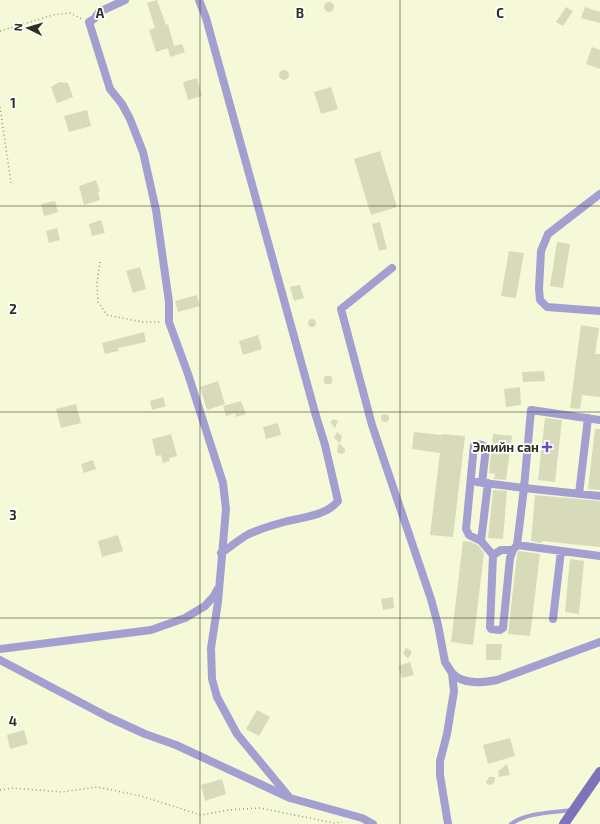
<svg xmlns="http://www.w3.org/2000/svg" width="600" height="824" font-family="'Exo 2',sans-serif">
	<rect width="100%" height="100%" fill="#f6f9d7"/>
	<path fill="#d8dbb9" d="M157 0 166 25 168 24 174 46 182 44 185 52 170 57 168 48 156 52 149 30 155 28 147 3Z
		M324 7a5 5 0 1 1 10 0a5 5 0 1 1-10 0Z
		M566 7 573 11 563 26 556 22Z
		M585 7 600 12V23L581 18Z
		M592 47 600 50V69L586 64Z
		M279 75a5 5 0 1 1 10 0a5 5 0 1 1-10 0Z
		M197 78 202 96 188 100 183 82Z
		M59 82 68 83 73 97 57 103 51 87Z
		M331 87 338 109 321 114 314 92Z
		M87 110 91 126 69 132 64 116Z
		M380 151 397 207 371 215 354 159Z
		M96 180 100 192H98L100 200 84 205 79 186Z
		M55 201 58 212 44 216 41 204Z
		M101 220 105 233 92 236 89 224Z
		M380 222 387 249 379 251 372 224Z
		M57 228 60 240 49 243 46 231Z
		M557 242 570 244 563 288 550 286Z
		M509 251 524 253 516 298 501 296Z
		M140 267 146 289 133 293 126 271Z
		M300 285 304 298 294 301 290 287Z
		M197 295 200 306 178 312 175 301Z
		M308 323a4 4 0 1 1 8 0a4 4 0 1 1-8 0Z
		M581 325 599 328 595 354H600V397L582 395 580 409 570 408Z
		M144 332 146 342 118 348 119 351 105 354 102 343Z
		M258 335 262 349 243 355 239 341Z
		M544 371 545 381 523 382 522 372Z
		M323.5 380a4.5 4.5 0 1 1 9 0a4.5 4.5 0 1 1-9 0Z
		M218 381 225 404 207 410 200 387Z
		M520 387 521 405 506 407 504 389Z
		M163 397 166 406 152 410 150 401Z
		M241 401 246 414 236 417 235 413 226 416 223 406Z
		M76 404 81 423 61 428 56 409Z
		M381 418a4 4 0 1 1 8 0a4 4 0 1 1-8 0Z
		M545 418 562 420 555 482 538 480Z
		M334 419 338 421 335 428 330 422Z
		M278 423 281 435 266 439 263 427Z
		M595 429H600V490L588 489Z
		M337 432 342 436 340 443 334 438Z
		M414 432 442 435 443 434 465 436 453 537 430 535 440 453 412 449Z
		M171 434 177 456 169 458 170 461 163 463 161 455 156 456 152 439Z
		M493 434 512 436 506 480 494 479 495 474 489 473Z
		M339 443 345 449V452L342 454 338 453 337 451Z
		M93 460 96 469 84 473 81 464Z
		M493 490 507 491 503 539 488 538Z
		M535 495 600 501V547L542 541V543L531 541Z
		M118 535 123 551 102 557 98 541Z
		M463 541 471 542 478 545 484 553 473 645 451 642Z
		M519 551 540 554 530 636 508 634 517 554Z
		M570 559 584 561 579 614 565 612Z
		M393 597 394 608 383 610 381 599Z
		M486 644H502L501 660H486Z
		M406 648 409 649 411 651V654L408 659 403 653Z
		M410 662 414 675 402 678 398 666Z
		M257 710 270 717 259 736 246 729Z
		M24 730 28 744 10 749 7 735Z
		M510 738 515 756 488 764 483 745Z
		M507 764 510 775 499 777 498 771Z
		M489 777H495L494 783 491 785 487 784 486 782Z
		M222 779 226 794 205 801 201 785Z"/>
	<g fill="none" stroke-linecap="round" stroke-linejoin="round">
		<path stroke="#979981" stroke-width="1.5" stroke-dasharray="1 3" stroke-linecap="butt" d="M0 31 53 15 70 13 82 19
			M0 107 11 183
			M100 262 97 283 98 302 107 315 142 322H161
			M0 790 12 788 62 792 97 787 141 796 201 815 229 810 260 808 334 823 342 822"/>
		<path stroke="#a39fd0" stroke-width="4" d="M511 824C528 812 552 813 571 810"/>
		<path stroke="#a39fd0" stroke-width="8" d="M125 0 99 12 94 19 89 22 110 89 122 104 130 119 143 152 156 210 169 302V322L188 374 223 483 226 509 218 602 211 648 212 679 217 697 237 734 290 798
			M199 0 206 18 316 416 325 445 338 501C326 516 302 517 284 522 273 525 260 529 249 534 239 539 231 547 221 553
			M600 194 548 234 541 251 539 289 540 300 547 307 600 311
			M392 268 341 309 372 425 431 599 438 625 445 662 452 673 454 691 447 734 440 761V775L448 824
			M477 482 524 488 531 410 600 420
			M482 483 486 448C483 444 478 444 474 445L466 529 469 535 481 541 493 555 490 627 491 629 500 630 503 628 510 558 513 550 517 545
			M579 494 588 418
			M600 496 524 488 517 545 600 556
			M481 541 488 483
			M493 555 501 550H513
			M553 619 561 551
			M0 649 151 630 185 618 205 606 214 596 217 590
			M0 660 108 717 145 734 176 745 290 798 362 818 373 824
			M452 673C463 685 482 683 497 680L600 642"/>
		<path stroke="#7d73bb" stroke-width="10" d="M564 824 600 772"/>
	</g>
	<path fill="none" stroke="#2f3023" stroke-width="1" stroke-opacity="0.55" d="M200 0V824M400 0V824M0 206H600M0 412H600M0 618H600"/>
	<path fill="#694ec8" stroke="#fff" stroke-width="1.5" d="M545 441h4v4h4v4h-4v4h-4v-4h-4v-4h4z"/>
	<g text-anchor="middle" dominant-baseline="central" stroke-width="3.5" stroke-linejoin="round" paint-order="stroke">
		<g font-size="13" font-weight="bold" fill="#2f3023" stroke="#fff" text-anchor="end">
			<text x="539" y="447">Эмийн сан</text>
		</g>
	</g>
	<g font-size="13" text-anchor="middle" font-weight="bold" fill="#2f3023" stroke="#fff" stroke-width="3.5" stroke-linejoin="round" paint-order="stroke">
		<text x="100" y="18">A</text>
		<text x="300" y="18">B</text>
		<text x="500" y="18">C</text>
		<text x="13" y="108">1</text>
		<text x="13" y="314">2</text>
		<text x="13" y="520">3</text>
		<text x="13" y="726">4</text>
	</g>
	<g transform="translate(28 28) rotate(275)" stroke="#ffffff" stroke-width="3" paint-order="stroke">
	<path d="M0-3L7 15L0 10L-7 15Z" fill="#2f3023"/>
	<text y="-6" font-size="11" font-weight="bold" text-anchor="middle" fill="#2f3023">N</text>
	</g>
</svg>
